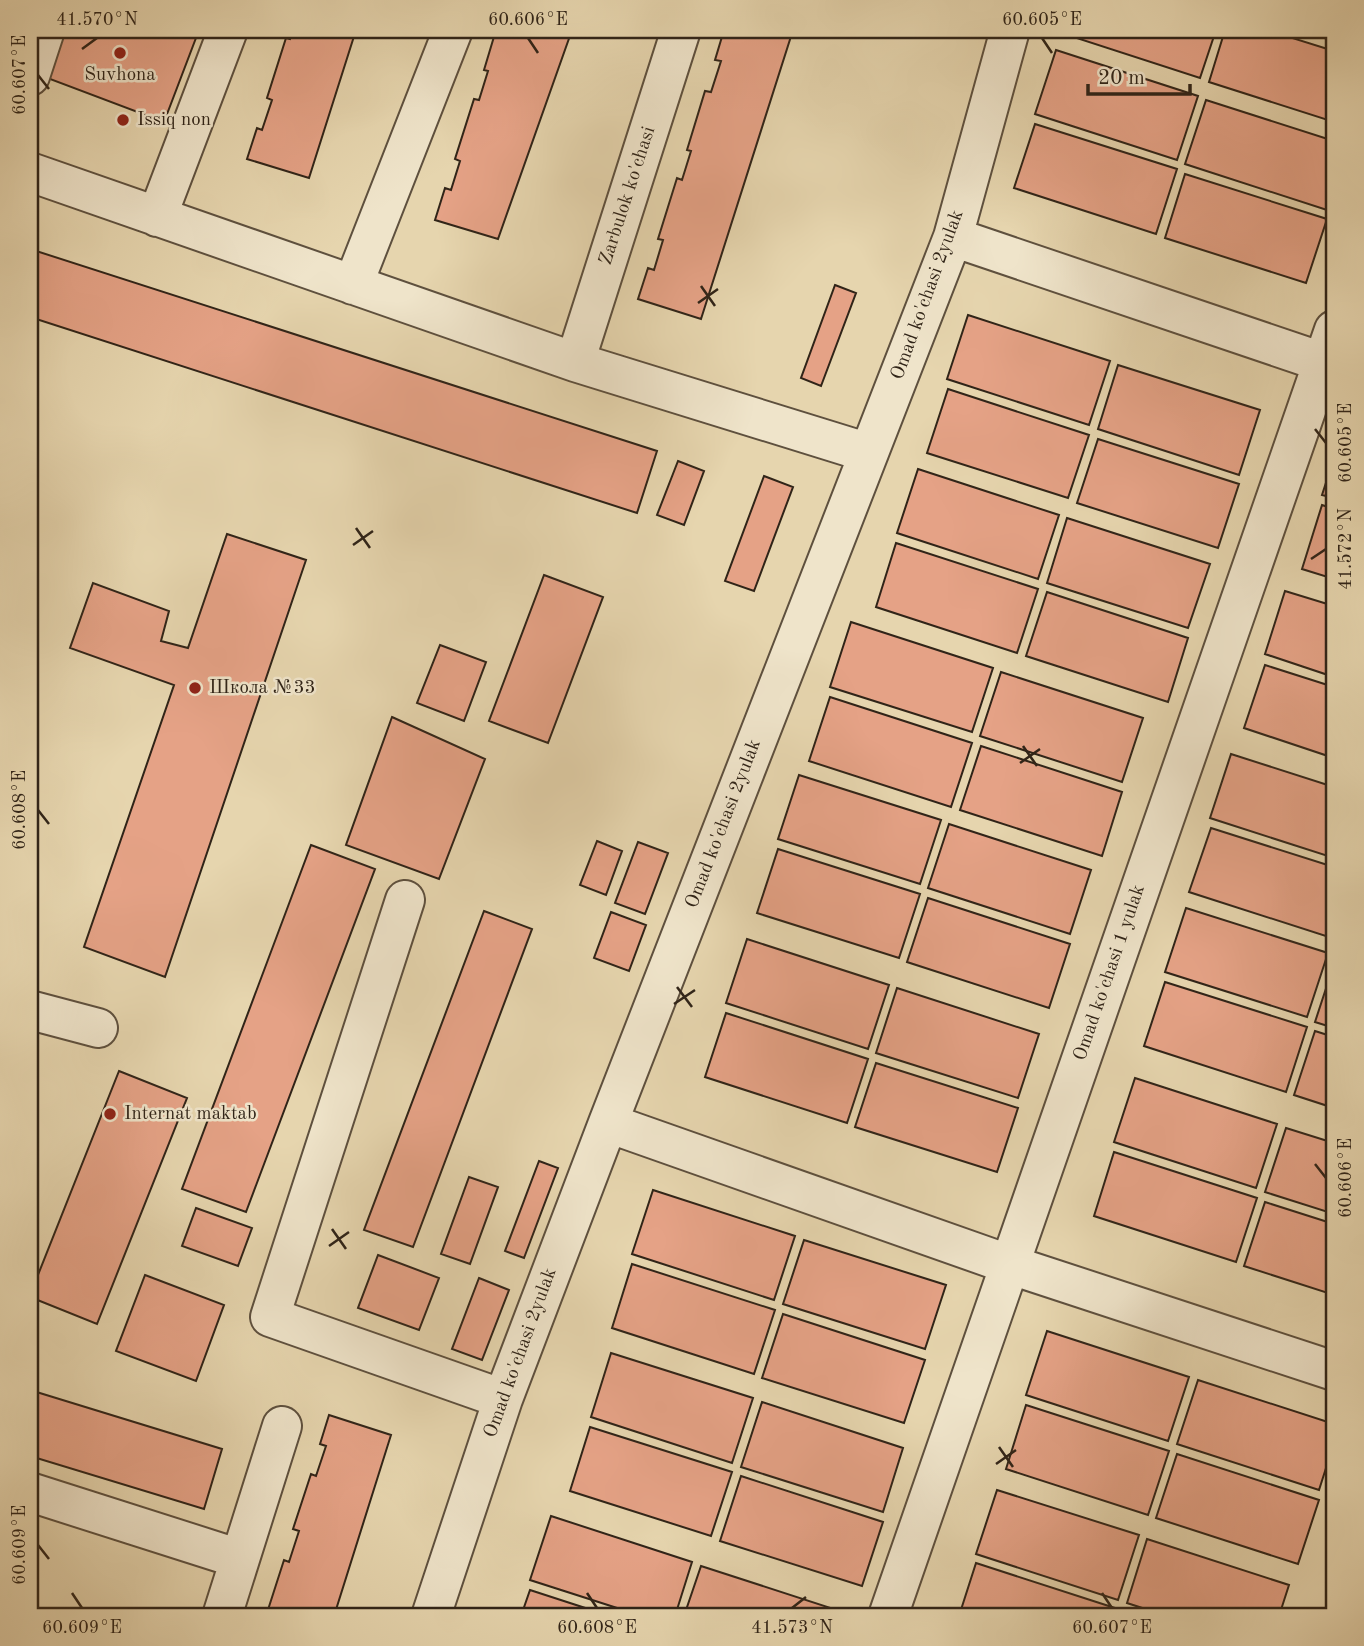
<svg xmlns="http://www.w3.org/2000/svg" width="1364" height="1646" font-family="'Old Standard TT',serif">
	<rect width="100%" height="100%" fill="#e6d5ae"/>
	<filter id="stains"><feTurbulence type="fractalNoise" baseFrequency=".00286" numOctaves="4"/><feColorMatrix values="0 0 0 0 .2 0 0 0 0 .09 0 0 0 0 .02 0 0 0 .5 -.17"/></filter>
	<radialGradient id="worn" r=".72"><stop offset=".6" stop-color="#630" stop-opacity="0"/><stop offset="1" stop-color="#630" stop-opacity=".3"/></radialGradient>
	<path fill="#e5a286" stroke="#302418" stroke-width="2" d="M60 30H199L164 122 42 76Z
		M293 30H356L309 178 247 159 257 128 262 130 272 100 267 98 286 38 290 39Z
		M496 30H572L498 239 435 220 445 188 451 190 460 161 455 159 474 99 479 100 488 71 484 70Z
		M724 30H793L701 319 638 299 648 268 654 270 663 240 658 239 677 178 682 180 691 151 687 150 705 91 711 92 721 61 715 60Z
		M1059 30H1216L1200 78 1058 32Z
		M1225 30H1267L1334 51V122L1209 82Z
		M1298 30H1334V41Z
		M1056 50 1198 96 1177 160 1035 114Z
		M1206 100 1334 141V188L1327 210 1185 164Z
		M1035 124 1177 169 1156 234 1014 188Z
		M1185 174 1327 219 1306 283 1165 238Z
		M30 249 657 451 637 513 30 317Z
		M835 285 856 293 821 386 801 378Z
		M968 315 1110 361 1089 425 947 379Z
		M1118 365 1260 410 1239 475 1098 429Z
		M948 389 1089 435 1068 498 927 453Z
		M1098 439 1239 484 1218 548 1077 503Z
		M1334 458V498L1322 495Z
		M678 461 704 471 684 525 657 515Z
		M918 469 1059 515 1038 579 897 533Z
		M764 476 793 487 754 591 725 581Z
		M1322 505 1334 509V579L1302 569Z
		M1067 518 1210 564 1188 628 1047 583Z
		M227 534 306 560 165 977 84 947 174 685 70 648 93 583 169 611 161 641 188 648Z
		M896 543 1038 589 1017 653 876 607Z
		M544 575 603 597 548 743 489 721Z
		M1285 591 1334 606V677L1265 654Z
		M1047 592 1188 638 1168 702 1026 656Z
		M851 622 993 668 972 732 830 687Z
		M440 645 486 662 464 721 417 703Z
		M1265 665 1334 687V758L1244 728Z
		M1001 672 1143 718 1122 782 980 736Z
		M830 697 972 743 951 807 809 761Z
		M392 717 485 759 439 879 346 845Z
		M981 746 1122 792 1102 856 960 810Z
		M1231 754 1334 787V858L1210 818Z
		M799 775 941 820 920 884 778 839Z
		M949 824 1091 870 1070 934 928 888Z
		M1211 828 1334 867V930L1332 938 1189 892Z
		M597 841 622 851 606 895 580 885Z
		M638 842 668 853 645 914 615 903Z
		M311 845 375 869 246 1212 182 1189Z
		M778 849 920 894 899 958 757 913Z
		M928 898 1070 944 1049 1008 907 962Z
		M1186 908 1328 953 1307 1017 1165 972Z
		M484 911 532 929 413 1247 364 1230Z
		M611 912 646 925 629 971 594 958Z
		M747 939 889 985 868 1049 726 1003Z
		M1334 964V1028L1315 1022Z
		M1165 982 1307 1027 1286 1092 1144 1046Z
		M897 988 1039 1034 1018 1098 876 1053Z
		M726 1013 868 1059 847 1123 705 1077Z
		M1315 1031 1334 1037V1108L1294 1095Z
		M876 1063 1018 1108 997 1172 855 1127Z
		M119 1071 187 1098 97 1324 30 1297V1295Z
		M1135 1078 1277 1124 1256 1188 1114 1142Z
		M1286 1128 1334 1143V1214L1265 1192Z
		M1114 1152 1257 1198 1236 1262 1094 1216Z
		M539 1161 558 1168 524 1258 505 1251Z
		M469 1177 498 1187 470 1264 441 1254Z
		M653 1190 795 1236 774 1300 632 1254Z
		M1265 1202 1334 1224V1295L1244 1266Z
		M196 1208 252 1228 238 1266 182 1246Z
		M804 1240 946 1285 925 1349 783 1304Z
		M378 1255 439 1278 419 1330 358 1308Z
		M632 1264 775 1310 754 1374 612 1328Z
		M145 1275 224 1305 196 1381 116 1351Z
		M479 1278 509 1290 482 1360 452 1349Z
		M783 1314 925 1360 904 1423 762 1378Z
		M1047 1331 1189 1377 1168 1441 1026 1395Z
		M611 1353 753 1398 732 1463 591 1417Z
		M1198 1380 1334 1424V1443L1319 1490 1177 1444Z
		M30 1390 222 1449 204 1509 30 1456Z
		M762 1402 903 1448 883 1512 741 1467Z
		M1026 1405 1169 1451 1148 1515 1006 1469Z
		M329 1415 391 1435 334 1616H266L284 1560 289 1562 299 1531 293 1529 311 1474 316 1476 326 1446 320 1444Z
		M590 1427 732 1472 711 1536 570 1491Z
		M1177 1454 1319 1500 1298 1564 1156 1518Z
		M741 1476 883 1522 862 1586 720 1541Z
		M997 1490 1139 1535 1118 1600 976 1554Z
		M551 1516 692 1562 675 1616H642L530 1580Z
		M1147 1539 1289 1585 1279 1616H1167L1127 1603Z
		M976 1563 1118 1609 1116 1616H959Z
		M701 1566 843 1612 841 1616H684Z
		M530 1590 610 1616H521Z"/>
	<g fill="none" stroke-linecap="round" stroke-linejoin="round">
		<g stroke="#5e503e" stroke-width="42">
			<path id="minor" d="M30 76 45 30
				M30 172 575 362 869 453
				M157 217 228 30
				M953 237 1334 366
				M353 285 453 30
				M575 362 681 30
				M405 900 270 1317 503 1399
				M30 1010 98 1028
				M608 1123 1008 1264 1334 1371
				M30 1492 240 1559
				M222 1616 282 1426
				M431 1616 503 1399 608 1123 953 237 1010 30
				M888 1616 1334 330"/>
		</g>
		<use href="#minor" stroke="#efe4ca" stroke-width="38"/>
	</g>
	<path fill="none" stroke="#302418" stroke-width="2.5" d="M528 38 538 53M1042 38 1052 53M82 49 97 38M38 75 49 89M701 286 715 306M698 303 718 289M1315 429 1326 443M356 528 370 548M353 545 373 531M1311 559 1326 549M1023 746 1037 766M1020 763 1040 749M38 810 49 824M677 987 692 1007M674 1004 695 990M1315 1164 1326 1178M332 1229 346 1249M329 1246 349 1232M999 1447 1013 1467M996 1464 1016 1450M38 1545 49 1559M72 1593 82 1608M587 1593 597 1608M1102 1593 1112 1608M792 1608 806 1597"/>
	<g fill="#8f2418" stroke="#efe4ca" stroke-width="2.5">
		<circle cx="120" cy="53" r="7"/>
		<circle cx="123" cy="120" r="7"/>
		<circle cx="195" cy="688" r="7"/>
		<circle cx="110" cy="1114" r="7"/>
	</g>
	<g text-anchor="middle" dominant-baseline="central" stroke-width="5" stroke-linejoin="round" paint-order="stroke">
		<g font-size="19" fill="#302418" stroke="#efe4ca" text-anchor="start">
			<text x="120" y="75" text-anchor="middle">Suvhona</text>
			<text x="137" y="120">Issiq non</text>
			<text x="209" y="688">Школа №33</text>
			<text x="124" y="1114">Internat maktab</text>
		</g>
		<g font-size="19" fill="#302418" stroke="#efe4ca">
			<text transform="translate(628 196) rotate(-72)">Zarbulok ko'chasi</text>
			<text transform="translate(928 295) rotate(-70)">Omad ko'chasi 2yulak</text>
			<text transform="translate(724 824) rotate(-69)">Omad ko'chasi 2yulak</text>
			<text transform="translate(1110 973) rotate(-71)">Omad ko'chasi 1 yulak</text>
			<text transform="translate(521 1353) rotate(-70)">Omad ko'chasi 2yulak</text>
		</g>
	</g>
	<rect width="1364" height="1646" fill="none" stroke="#e6d5ae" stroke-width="77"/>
	<path d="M1088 84v10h102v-10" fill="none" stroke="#302418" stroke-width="3.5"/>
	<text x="1098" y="84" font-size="21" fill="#302418" stroke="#efe4ca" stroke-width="5" paint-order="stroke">20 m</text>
	<rect x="38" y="38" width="1288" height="1570" fill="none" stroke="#302418" stroke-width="2.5"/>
	<g font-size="18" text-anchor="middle" fill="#302418">
		<text x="97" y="25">41.570°N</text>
		<text x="528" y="25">60.606°E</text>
		<text x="1042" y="25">60.605°E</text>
		<text transform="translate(19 75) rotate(-90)" y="6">60.607°E</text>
		<text transform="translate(1345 443) rotate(-90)" y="6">60.605°E</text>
		<text transform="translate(1345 549) rotate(-90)" y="6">41.572°N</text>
		<text transform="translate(19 810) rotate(-90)" y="6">60.608°E</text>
		<text transform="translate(1345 1178) rotate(-90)" y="6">60.606°E</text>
		<text transform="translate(19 1545) rotate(-90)" y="6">60.609°E</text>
		<text x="82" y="1633">60.609°E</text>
		<text x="597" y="1633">60.608°E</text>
		<text x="792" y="1633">41.573°N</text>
		<text x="1112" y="1633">60.607°E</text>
	</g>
	<rect width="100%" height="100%" filter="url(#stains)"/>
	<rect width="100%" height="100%" fill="url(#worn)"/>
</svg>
